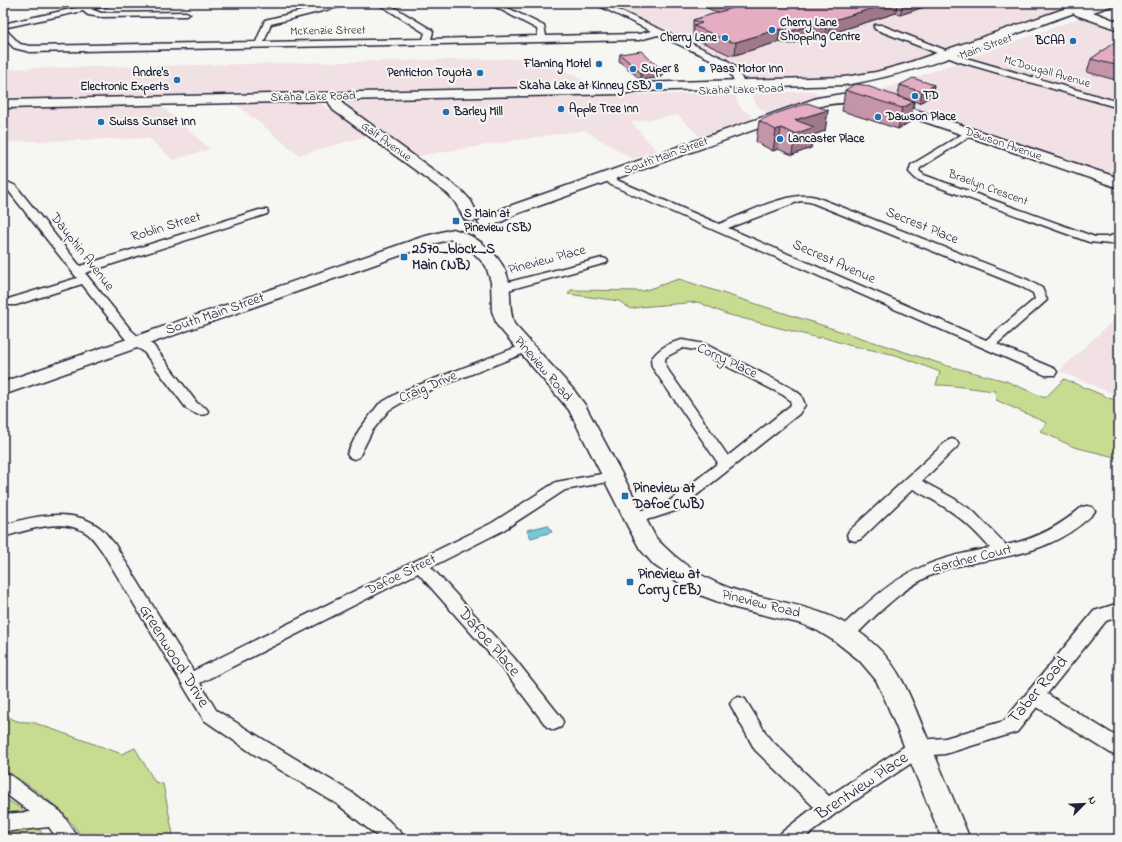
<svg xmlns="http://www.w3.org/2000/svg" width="1122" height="842" font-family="'Indie Flower',sans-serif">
	<rect width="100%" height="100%" fill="#f6f6f2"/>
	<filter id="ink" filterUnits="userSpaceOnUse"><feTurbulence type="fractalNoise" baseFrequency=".025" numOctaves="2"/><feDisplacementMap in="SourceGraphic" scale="8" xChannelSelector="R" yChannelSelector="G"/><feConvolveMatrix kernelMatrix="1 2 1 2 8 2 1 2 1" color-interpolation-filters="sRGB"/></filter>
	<g filter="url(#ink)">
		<path fill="#f1e0e4" d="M614 3H1047L1061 9 889 69 842 77 755 81 748 78 738 63 615 6 613 4Z
			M1083 17 1119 29V177L870 94Z
			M542 58 594 86 3 98V69Z
			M815 91 814 93 821 96 774 112H767L760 108 757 105 752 95 757 93Z
			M723 93 734 95 741 108 752 116 751 119 701 138 678 115 631 122 657 151 633 159 584 130 417 156 346 105 350 101H355Z
			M319 102 367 136 299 155 236 104Z
			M160 105 210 149 173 160 149 138 3 142V109Z
			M1119 315V396L1059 371Z"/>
		<path fill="#c8dc91" stroke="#757f66" d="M679 279 948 366 1006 381 1045 398 1064 379 1119 402V458L1074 447 1040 431 1047 423 996 400 995 391C974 389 956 385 936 385L940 372 896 355 848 345 822 337 818 338 726 314 698 302 640 307 631 309 619 301 568 294 571 290 643 291Z
			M3 711C13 722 18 722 32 722L122 754 135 748 155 782 163 784 174 839H83C63 807 35 789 3 769Z
			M3 797 22 809 47 839H3Z"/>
		<path fill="#78c7d6" stroke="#568598" d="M548 525 552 532 531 538 527 530Z"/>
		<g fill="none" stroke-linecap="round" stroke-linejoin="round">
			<g stroke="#22223b" stroke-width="3">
				<path id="street" d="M98 3H113L112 5 91 9 101 13 186 12 190 14 186 16 101 17 88 15 83 11 3 28V24Z
					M334 3H347L346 5 271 24 264 42 423 39 425 33 377 3H387L432 30 433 32 431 39 538 36 537 29 488 3H498L544 26 546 36 639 34 651 31 593 3H603L725 59 735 66 745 84 743 86H737L728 69 719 63 658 35 639 40 30 52 14 48 3 37V30H6L20 44 30 46 256 42 265 20Z
					M875 25H881L966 58 1119 102V108L960 62 875 29 874 27Z
					M969 130 972 131 974 133 972 135 920 168 919 171 924 175 1095 237H1108L1119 233V241L1110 244 1089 242 916 179 909 172 911 165Z
					M607 174 619 181 719 224C745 214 789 190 816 197L1028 280 1042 288 1047 300 997 344 1055 369 1057 372 1055 375H1045L611 185 602 177ZM800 201 810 202 1020 286 1033 293 1035 299 986 340 728 228Z
					M3 180 16 186 80 266 259 210H267L268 212 267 214 85 273 131 330 141 339 153 345 197 403 206 408 208 411 206 414C198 416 194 413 187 409L143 351 131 345 123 336 82 284 16 305H8L6 302 8 299 77 278 8 190 3 187Z
					M602 258 606 259 608 261 606 263 501 292 497 291 495 288 497 285Z
					M682 340 705 344 793 389 801 395 805 405 799 414 678 510 654 518 634 522 629 521 626 517 629 513 651 508 668 502 718 463 652 367 651 360C658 348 669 343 682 340ZM683 348 695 350 783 395 790 400 791 405 728 456 666 367 665 360 666 357Z
					M525 344 530 345 531 348 530 351 408 399 389 410 372 431 359 457 354 459 349 457 347 454 359 430 379 404 398 393Z
					M952 439 957 441 959 444 957 447 922 481 953 498 973 511 1006 545C1036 539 1059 527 1082 507L1087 506 1092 507 1095 511 1092 515C1063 542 1033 552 994 559 978 562 961 564 946 569 907 582 879 612 851 640L845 642 839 640 836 635C842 625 853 616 862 608 903 570 935 558 990 548 965 519 947 507 913 489L861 539 855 541 849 539 847 535 849 531 947 441Z
					M613 472 618 474 620 477 618 480 565 490 502 531 431 567 515 659 561 717 563 722 561 727 554 730 547 727 503 669 418 573 200 683 216 710 266 741 351 792 388 820 401 833 404 839H381L337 804 252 753 204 720 102 551C98 546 94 539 88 534 63 516 29 530 3 537V526C30 516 73 507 99 527 105 531 109 538 114 543L193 671 492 523 556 482Z
					M1119 603V616L1106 621 1047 694 1119 738V756L1112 754 1037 707 1017 732 945 754 922 756 835 814 803 839H778L781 833 814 807 755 750 730 704 733 699 739 697 745 699 769 738 829 796 911 742 918 740 945 738 1004 721 1094 611Z
					M3 773 10 775 61 812 79 839H57L49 827 3 832V814L30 812 3 792Z"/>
			</g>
			<g stroke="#22223b" stroke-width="3">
				<path id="secondary" d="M1081 3H1116L1114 5 1093 12 1119 22V30L1076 15 1074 13C999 39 922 73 844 85L638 91 622 94 342 100 343 104 462 191 471 201 479 217 477 220 471 222 465 220 455 202 448 194 333 110 328 101 3 108V100L622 86 638 83 844 77 876 72 905 64Z
					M842 94H857L893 102 1119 178V188L884 108C861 103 849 101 824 105L516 214C505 220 492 229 480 226L478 223 480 220 504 208 817 98Z
					M453 229C477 235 505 257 509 283 511 298 509 309 514 324L573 389 585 405 656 538C678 562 707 582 739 591 790 606 836 607 877 647 903 671 914 707 928 739 942 772 956 806 970 839H942L884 697 876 680 859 660 836 642 818 631 802 624 735 608 700 595 685 587 654 565 640 549 628 527 569 410 497 325 492 311 491 282 486 266 473 252 452 239 433 244 3 395V382L422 237Z"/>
			</g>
			<use href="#street" fill="#f6f6f2" fill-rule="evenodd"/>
			<use href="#secondary" fill="#f6f6f2" fill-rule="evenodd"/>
		</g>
		<path fill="#c495a7" stroke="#22223b" d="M705 3H933V4L900 15 896 13 829 34 826 33 791 44 778 42 735 55H730L693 38V20L718 13 705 7Z
			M1119 40V81L1087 72 1091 59Z
			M620 54 662 70V77L641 80 619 61Z
			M900 85H934L932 95 920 103 898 96Z
			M845 90 914 102 910 122 898 129 842 111Z
			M828 110 825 131 813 135 811 148 792 155 778 149 773 151 756 142 759 121Z"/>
		<path fill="#a07988" stroke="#22223b" d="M890 3H897L896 13 829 34 831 21Z
			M903 3H933V4L900 15Z
			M827 20 826 33 791 44 792 31Z
			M780 29 778 42 735 55 736 42Z
			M662 70V77L641 80V73Z
			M934 85 932 95 920 103 922 92Z
			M914 102 910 122 898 129 902 108Z
			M828 110 825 131 813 135 811 148 792 155 795 134V120Z
			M781 128 778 149 773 151 776 130Z"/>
		<path fill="#e4adc2" stroke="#22223b" d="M725 3H890L831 21 827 20 792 31 780 29 736 42H731L694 26 702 23 693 20 736 7Z
			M1119 40V66L1091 59 1116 41Z
			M641 51 662 70 641 73 620 54Z
			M913 78 934 85 922 92 900 85Z
			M855 84 864 85 914 102 902 108 845 90Z
			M807 103 828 110 795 120 814 127 795 134 781 128 776 130 759 121 769 116Z"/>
	</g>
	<g fill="#1f6fb2" stroke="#f6f6f2" stroke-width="1.5">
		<circle cx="772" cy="30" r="4"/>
		<circle cx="725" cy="38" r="4"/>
		<circle cx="1073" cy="41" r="4"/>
		<circle cx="599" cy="64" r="4"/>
		<circle cx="633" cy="69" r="4"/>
		<circle cx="702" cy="69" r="4"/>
		<circle cx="480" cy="73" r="4"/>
		<circle cx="177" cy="80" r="4"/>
		<rect x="655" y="82" width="8" height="8" rx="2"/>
		<circle cx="915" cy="96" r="4"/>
		<circle cx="561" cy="109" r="4"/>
		<circle cx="446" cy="112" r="4"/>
		<circle cx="878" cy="117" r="4"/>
		<circle cx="101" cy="122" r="4"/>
		<circle cx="780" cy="139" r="4"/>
		<rect x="452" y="217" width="8" height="8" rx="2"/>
		<rect x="400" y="253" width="8" height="8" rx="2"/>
		<rect x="621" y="492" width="8" height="8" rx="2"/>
		<rect x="626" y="578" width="8" height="8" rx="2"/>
	</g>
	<g text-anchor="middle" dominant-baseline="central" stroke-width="4" stroke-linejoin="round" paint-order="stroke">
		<g font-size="12" font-weight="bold" fill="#22223b" stroke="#f6f6f2" text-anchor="start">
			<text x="780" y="23">Cherry Lane<tspan x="780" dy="14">Shopping Centre</tspan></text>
			<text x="717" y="38" text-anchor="end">Cherry Lane</text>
			<text x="1065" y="41" text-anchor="end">BCAA</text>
			<text x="591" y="64" text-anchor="end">Flaming Motel</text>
			<text x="641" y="69">Super 8</text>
			<text x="710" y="69">Pass Motor Inn</text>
			<text x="169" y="73" text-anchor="end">Andre's<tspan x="169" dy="14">Electronic Experts</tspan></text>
			<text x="472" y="73" text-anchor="end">Penticton Toyota</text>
			<text x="651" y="86" text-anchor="end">Skaha Lake at Kinney (SB)</text>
			<text x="923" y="96">TD</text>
			<text x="569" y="109">Apple Tree Inn</text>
			<text x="454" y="112">Barley Mill</text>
			<text x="886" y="117">Dawson Place</text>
			<text x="109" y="122">Swiss Sunset Inn</text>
			<text x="788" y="139">Lancaster Place</text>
			<text x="464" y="214">S Main at<tspan x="464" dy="14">Pineview (SB)</tspan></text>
		</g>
		<g font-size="12" fill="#22223b" stroke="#f6f6f2">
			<text transform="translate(328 31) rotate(-1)">McKenzie Street</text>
			<text transform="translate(986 47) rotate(-20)">Main Street</text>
			<text transform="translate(1047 72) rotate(16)">McDougall Avenue</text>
			<text transform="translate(741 90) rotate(-2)">Skaha Lake Road</text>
			<text transform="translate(313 97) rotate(-1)">Skaha Lake Road</text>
			<text transform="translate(386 142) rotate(36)">Galt Avenue</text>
			<text transform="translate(1003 144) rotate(19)">Dawson Avenue</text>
			<text transform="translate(666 156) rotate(-20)">South Main Street</text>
			<text transform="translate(988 188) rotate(20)">Braelyn Crescent</text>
		</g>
		<g font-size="14" fill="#22223b" stroke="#f6f6f2">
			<text transform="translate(922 226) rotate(22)">Secrest Place</text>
			<text transform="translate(166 227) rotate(-17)">Roblin Street</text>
			<text transform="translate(82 252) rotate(52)">Dauphin Avenue</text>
			<text transform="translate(547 260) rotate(-15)">Pineview Place</text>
			<text transform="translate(834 262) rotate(24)">Secrest Avenue</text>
			<text transform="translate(215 314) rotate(-19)">South Main Street</text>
			<text transform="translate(727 361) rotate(25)">Corry Place</text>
			<text transform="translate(543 369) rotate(49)">Pineview Road</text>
			<text transform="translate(428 387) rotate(-23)">Craig Drive</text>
			<text transform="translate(972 559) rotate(-14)">Gardner Court</text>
			<text transform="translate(401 575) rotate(-26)">Dafoe Street</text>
			<text transform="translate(761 604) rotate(14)">Pineview Road</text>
		</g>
		<g font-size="14" font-weight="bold" fill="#22223b" stroke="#f6f6f2" text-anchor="start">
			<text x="412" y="249">2570_block_S<tspan x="412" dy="16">Main (NB)</tspan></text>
			<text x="633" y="488">Pineview at<tspan x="633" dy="16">Dafoe (WB)</tspan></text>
			<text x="638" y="574">Pineview at<tspan x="638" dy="16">Corry (EB)</tspan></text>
		</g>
		<g font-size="17" fill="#22223b" stroke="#f6f6f2">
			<text transform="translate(489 642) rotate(49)">Dafoe Place</text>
			<text transform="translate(174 656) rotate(58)">Greenwood Drive</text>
			<text transform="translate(1038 690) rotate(-50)">Taber Road</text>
			<text transform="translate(862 786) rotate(-34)">Brentview Place</text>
		</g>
	</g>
	<rect width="1122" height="842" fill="none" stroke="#f6f6f2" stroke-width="16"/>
	<rect x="8" y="8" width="1106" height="826" fill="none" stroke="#22223b" stroke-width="1.5" filter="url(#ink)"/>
	<g transform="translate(1084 804) rotate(66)" stroke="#f6f6f2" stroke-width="3" paint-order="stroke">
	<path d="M0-3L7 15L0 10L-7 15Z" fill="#22223b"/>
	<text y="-6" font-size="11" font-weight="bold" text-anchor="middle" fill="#22223b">N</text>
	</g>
</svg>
